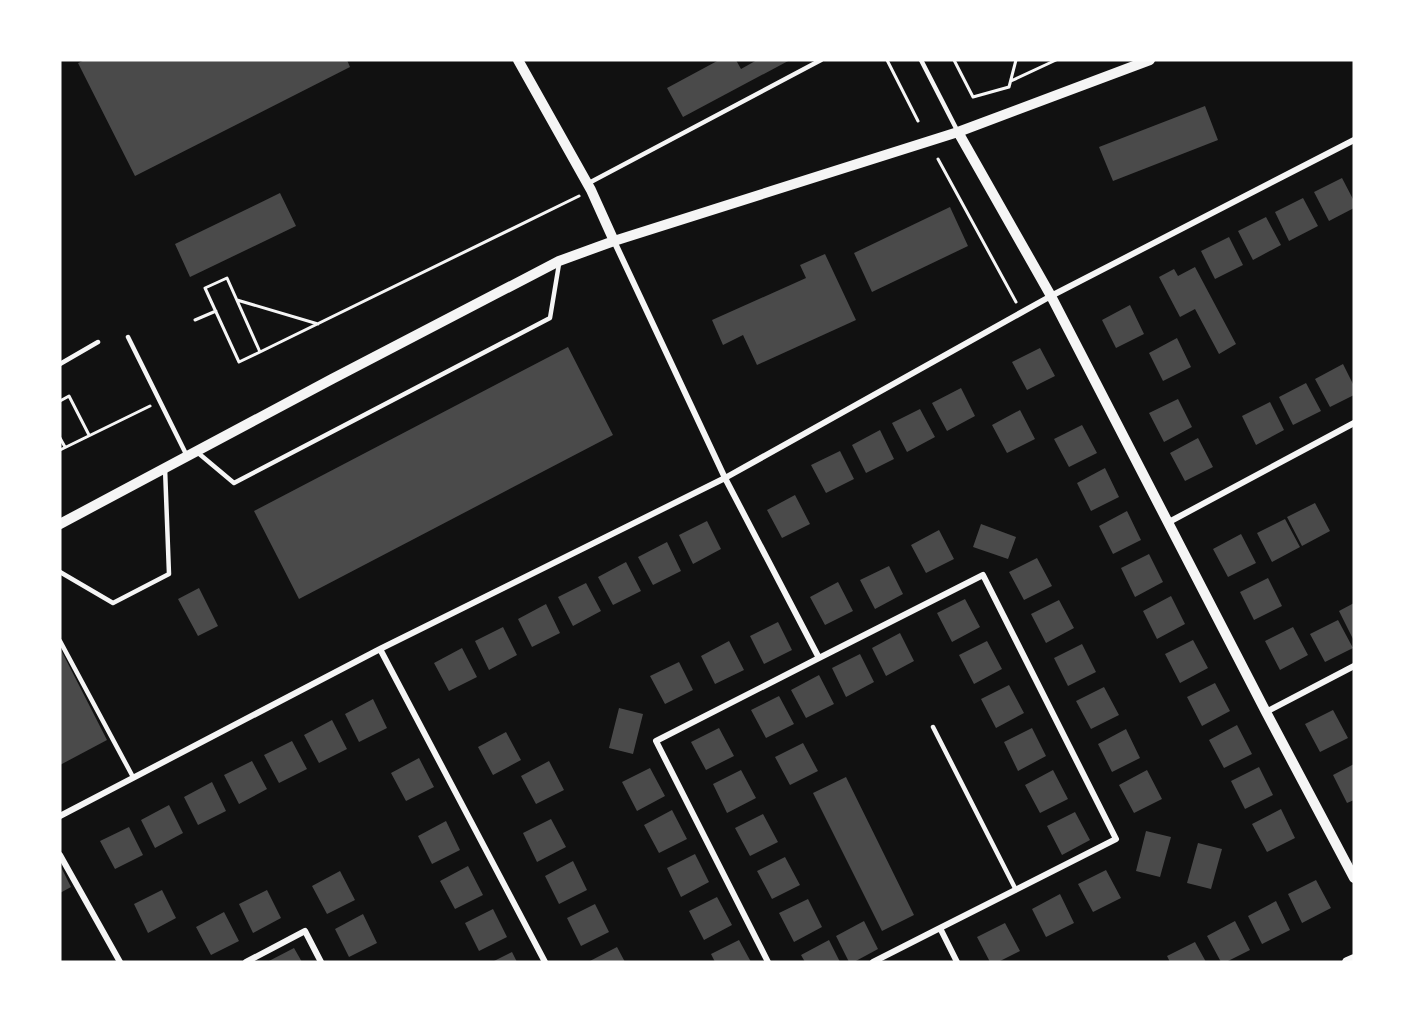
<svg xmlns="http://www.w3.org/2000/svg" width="1414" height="1022" font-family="'DejaVu Sans',sans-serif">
	<rect width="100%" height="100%" fill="#111"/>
	<path fill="#4a4a4a" d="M85 60H347L350 67 135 176 78 63Z
		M719 60H736L741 69 757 60H790L683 117 667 88Z
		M1205 106 1218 140 1113 181 1099 147Z
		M1342 178 1354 201V208L1329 221 1314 192Z
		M280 193 296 226 190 277 175 244Z
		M1303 198 1318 226 1289 241 1275 212Z
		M950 207 968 246 872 292 854 253Z
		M1266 217 1281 245 1253 260 1238 231Z
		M1229 237 1243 265 1215 279 1201 251Z
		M825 254 856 320 757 365 743 335 723 345 712 320 806 278 800 265Z
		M1195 267 1236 344 1219 354 1195 309 1180 317 1159 277 1174 269 1178 276Z
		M1130 305 1144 334 1116 348 1102 320Z
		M1177 338 1191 367 1163 381 1149 353Z
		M568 347 613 435 299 599 254 511Z
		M1040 348 1055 376 1027 390 1012 362Z
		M1343 364 1354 386V395L1330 407 1315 379Z
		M1306 383 1321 411 1293 425 1279 397Z
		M961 388 975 416 947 431 932 403Z
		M1178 399 1192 427 1164 442 1149 413Z
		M1270 402 1284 430 1256 445 1242 416Z
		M920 409 935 437 907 452 892 423Z
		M1020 410 1035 439 1007 453 992 425Z
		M1082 425 1097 453 1069 467 1054 439Z
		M880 430 894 459 866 473 852 445Z
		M1198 438 1213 467 1185 481 1170 453Z
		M840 451 854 479 826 493 811 465Z
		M1105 468 1119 497 1091 511 1077 483Z
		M795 495 810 524 782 538 767 510Z
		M1315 503 1330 531 1302 546 1287 517Z
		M1127 511 1141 540 1113 554 1099 526Z
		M1285 519 1300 547 1272 562 1257 533Z
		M707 521 721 549 693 564 679 535Z
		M981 524 1016 537 1008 559 973 547Z
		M939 530 954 559 926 573 911 545Z
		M1241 534 1256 563 1228 577 1213 549Z
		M667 542 681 571 653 585 638 557Z
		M1149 554 1163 582 1135 597 1121 568Z
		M1037 558 1052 586 1024 600 1009 572Z
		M626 562 641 591 613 605 598 577Z
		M889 566 903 594 875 609 860 580Z
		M1268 578 1282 606 1254 620 1240 592Z
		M838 582 853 611 825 625 810 597Z
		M586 583 601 611 573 626 558 597Z
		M199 588 218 626 198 636 178 599Z
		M1171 596 1185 624 1157 639 1143 611Z
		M965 599 980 627 952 642 937 613Z
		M1059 600 1074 628 1046 643 1031 614Z
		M1354 603V641L1339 611Z
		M546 604 560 633 532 647 518 619Z
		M1338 620 1353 648 1325 662 1310 634Z
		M778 622 792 650 764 664 750 636Z
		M503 627 517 655 489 670 475 641Z
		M1293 627 1308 655 1280 670 1265 641Z
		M900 633 914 661 886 676 872 648Z
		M1193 640 1208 668 1180 683 1165 654Z
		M729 641 744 670 715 684 701 656Z
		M987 641 1002 669 974 684 959 655Z
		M1082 644 1096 672 1068 686 1054 658Z
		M60 648 107 740 60 765Z
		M462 648 477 677 449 691 434 663Z
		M860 654 874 682 846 697 832 668Z
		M679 662 693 690 665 704 650 676Z
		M819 675 834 704 806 718 791 690Z
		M1215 683 1230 711 1202 726 1187 697Z
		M1009 685 1024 713 996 728 981 699Z
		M1104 687 1119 715 1091 729 1076 701Z
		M779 696 794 724 766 738 751 710Z
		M373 699 387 728 359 742 345 714Z
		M619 708 643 714 633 754 609 748Z
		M1333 710 1348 738 1320 752 1305 724Z
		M332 720 347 749 319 763 304 735Z
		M1237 725 1252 754 1224 768 1209 740Z
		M719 728 734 756 706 770 691 742Z
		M1032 728 1046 756 1018 771 1004 742Z
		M1126 729 1140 758 1112 772 1098 744Z
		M506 732 521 760 493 775 478 747Z
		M292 741 307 769 279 783 264 755Z
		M803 743 818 771 790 785 775 757Z
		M419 758 434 787 406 801 391 773Z
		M252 761 267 789 239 804 224 775Z
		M549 761 564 790 536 804 521 776Z
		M1354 764V800L1347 803 1333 775Z
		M1259 767 1273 795 1245 809 1231 781Z
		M650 768 665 796 637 811 622 782Z
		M741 770 756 798 727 813 713 784Z
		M1053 770 1068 799 1040 813 1025 785Z
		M1147 770 1162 799 1134 813 1119 785Z
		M846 777 914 915 882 931 813 793Z
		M212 782 226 811 198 825 184 797Z
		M169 805 183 833 155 848 141 820Z
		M1281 809 1295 838 1267 852 1252 824Z
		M672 810 687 839 659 853 644 825Z
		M1075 812 1090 840 1062 855 1047 826Z
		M763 814 778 842 750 856 735 828Z
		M551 819 566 847 537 862 523 833Z
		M446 821 460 850 432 864 418 836Z
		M129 827 143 855 115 869 100 841Z
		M1146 831 1171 837 1160 877 1136 871Z
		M1198 843 1222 849 1211 889 1187 883Z
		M695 854 709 882 681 897 667 868Z
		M785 857 800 885 772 899 757 871Z
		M573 861 587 890 559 904 545 876Z
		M60 865 71 887 60 893Z
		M468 866 483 895 455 909 440 881Z
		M1106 870 1121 898 1093 912 1078 884Z
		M340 871 355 900 327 914 312 886Z
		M1316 880 1331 908 1302 923 1288 894Z
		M162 890 176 918 148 933 134 904Z
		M267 890 281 918 253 933 239 904Z
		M1060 894 1074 923 1046 937 1032 909Z
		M717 897 732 925 704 940 689 911Z
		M808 899 822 927 794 942 779 913Z
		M1276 901 1290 930 1262 944 1248 916Z
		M595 904 609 932 581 946 567 918Z
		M493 909 507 937 479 951 465 923Z
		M224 912 239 941 211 955 196 927Z
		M363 914 377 943 349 957 335 929Z
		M864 921 878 949 854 962H849L836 936Z
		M1235 921 1250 950 1226 962H1221L1207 936Z
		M1005 923 1020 951 998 962H990L977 937Z
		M739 940 751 962H715L711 954Z
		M829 940 840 962H805L801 955Z
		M1195 942 1206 962H1170L1167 956Z
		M617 947 625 962H588Z
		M294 948 302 962H267Z
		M512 952 517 962H492Z"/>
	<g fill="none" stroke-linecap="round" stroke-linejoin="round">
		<path stroke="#f5f5f5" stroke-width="3" d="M887 60 918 121
			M954 60 973 97 1009 87 1016 60
			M1011 81 1056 60
			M938 159 1016 302
			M237 300 318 324
			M195 320 216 311
			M260 352 239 362 205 288 227 278 260 352 579 196
			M60 401 69 396 89 435
			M60 438 65 447
			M60 450 150 406"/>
		<path stroke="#f5f5f5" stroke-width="4.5" d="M921 60 958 132
			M587 184 821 60
			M128 337 187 456
			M60 364 98 342
			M197 452 234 483 550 318 559 264
			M60 572 113 603 169 574 165 468
			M60 641 133 777
			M933 727 1016 890"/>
		<path stroke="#f5f5f5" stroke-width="6" d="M614 241 725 478 819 658 983 575 1116 839 940 928
			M1169 522 1354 423
			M380 649 545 962
			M1266 712 1354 666
			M60 816 380 649 725 478 1051 296 1354 140
			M60 855 120 962
			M246 962 305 931 321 962
			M768 962 656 741 819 658
			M873 962 940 928 957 962"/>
		<path stroke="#f5f5f5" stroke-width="10" d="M518 60 591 190 614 241
			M958 132 1051 296 1266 712 1354 878
			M60 524 332 379 559 261 614 241 958 132 1150 60
			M1347 962 1354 959"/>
	</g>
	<rect width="1414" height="1022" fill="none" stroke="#ffffff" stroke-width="123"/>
</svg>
